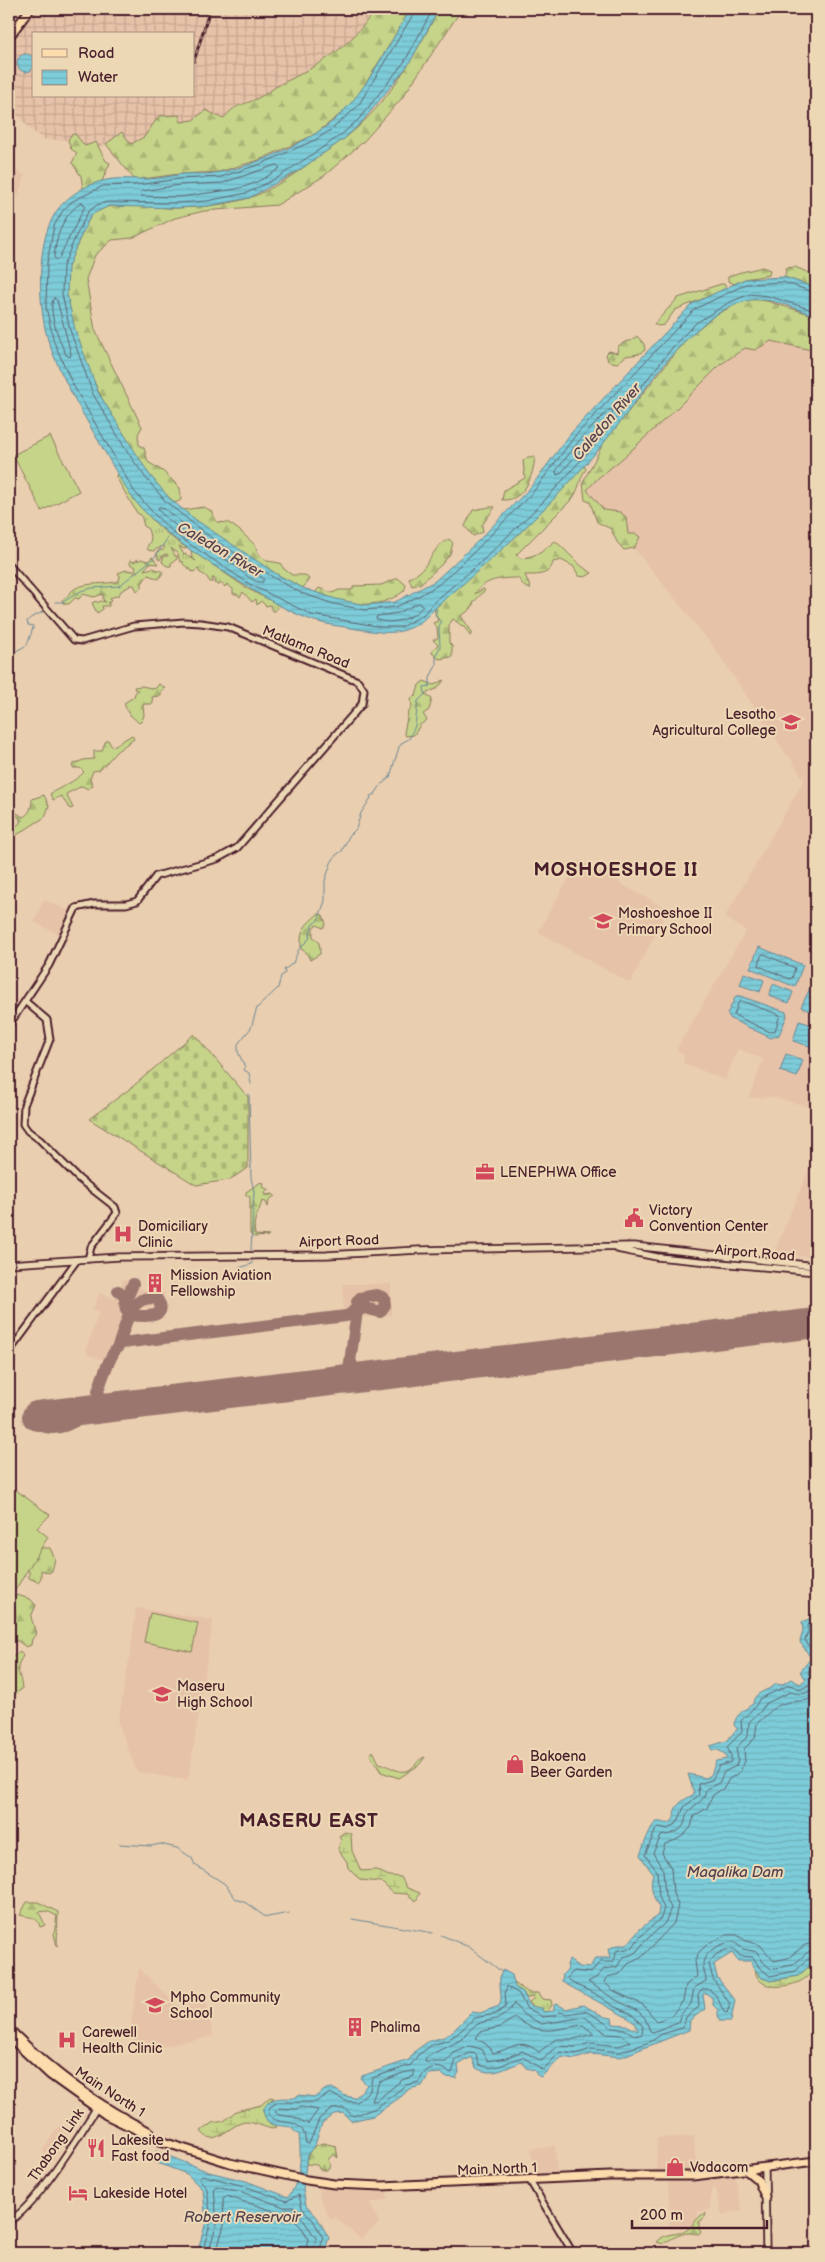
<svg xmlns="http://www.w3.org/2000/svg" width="825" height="2262" font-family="'Balsamiq Sans',sans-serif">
	<defs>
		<pattern id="industrial-grid" width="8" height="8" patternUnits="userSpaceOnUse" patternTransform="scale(1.25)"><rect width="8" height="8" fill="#e6c2a8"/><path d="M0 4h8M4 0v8" fill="none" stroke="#c7a691"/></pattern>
		<pattern id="grass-tufts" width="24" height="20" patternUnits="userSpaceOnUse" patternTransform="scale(1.25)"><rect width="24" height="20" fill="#c5d489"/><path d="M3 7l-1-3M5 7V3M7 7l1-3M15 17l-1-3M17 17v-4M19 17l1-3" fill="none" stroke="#abb676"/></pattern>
		<pattern id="forest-firs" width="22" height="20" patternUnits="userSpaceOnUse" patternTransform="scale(1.25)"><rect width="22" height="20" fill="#c5d489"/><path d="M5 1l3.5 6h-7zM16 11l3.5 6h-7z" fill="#abb676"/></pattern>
		<pattern id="wetland-marsh" width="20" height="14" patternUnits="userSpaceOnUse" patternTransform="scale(1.25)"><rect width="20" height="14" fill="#c5d489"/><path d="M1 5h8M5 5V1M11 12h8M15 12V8" fill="none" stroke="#abb676"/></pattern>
		<pattern id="cemetery-stones" width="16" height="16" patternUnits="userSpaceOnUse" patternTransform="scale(1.25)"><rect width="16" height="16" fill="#c5d489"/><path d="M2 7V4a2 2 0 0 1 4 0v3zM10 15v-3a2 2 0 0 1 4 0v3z" fill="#abb676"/></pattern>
		<pattern id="water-rules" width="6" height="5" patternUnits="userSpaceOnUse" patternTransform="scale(1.25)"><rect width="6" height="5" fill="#7dccd9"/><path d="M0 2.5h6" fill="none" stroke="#6eafba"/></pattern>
	</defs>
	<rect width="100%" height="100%" fill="#eaceb0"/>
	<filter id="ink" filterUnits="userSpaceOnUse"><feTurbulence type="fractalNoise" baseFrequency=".02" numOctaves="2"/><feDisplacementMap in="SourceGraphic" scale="10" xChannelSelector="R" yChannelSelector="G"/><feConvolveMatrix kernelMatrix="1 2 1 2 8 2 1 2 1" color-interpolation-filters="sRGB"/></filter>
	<g filter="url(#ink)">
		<path fill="#e6c2a8" d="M9 168 25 175 9 223Z
			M766 328 816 339V1108L771 1097 749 1098 763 1059 738 1049 725 1080 683 1063 684 1055 676 1050 746 931 725 917 804 780 792 760 787 755 713 646 587 490 612 450Z
			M579 860 668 910 630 983 538 932Z
			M44 900 74 913 62 936 34 922Z
			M816 1152V1257L773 1255 796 1200Z
			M124 1279 144 1290 164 1293 162 1307H144L138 1304 115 1363 86 1354 88 1351 86 1349 99 1312 93 1309 100 1293 115 1299Z
			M343 1284H391V1315L344 1318Z
			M136 1608 213 1620 189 1776 186 1780 137 1772 118 1722 131 1648Z
			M139 1968 182 2010 200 1993 206 1999 213 2036 150 2049 129 2037 127 2034 131 2025Z
			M59 2126 70 2132 54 2160 42 2151Z
			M694 2136 696 2172 656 2174 657 2138Z
			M555 2146 557 2173 534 2175 531 2149Z
			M735 2177 742 2210 722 2215 716 2188 711 2190 710 2209 698 2212 696 2229H670L668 2181Z
			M320 2188 386 2189 388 2199 370 2203 379 2223 361 2239 335 2217 332 2220 330 2219 319 2195Z"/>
		<path fill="url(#industrial-grid)" fill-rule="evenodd" d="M30 9H375L348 43 294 79 281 84 257 98 233 107 223 119 181 123 159 116 144 137 131 144 122 132 106 144 98 147 96 142 85 146 71 135 68 140H46L32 131 9 106V37ZM34 34H194V96H34Z"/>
		<path fill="url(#grass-tufts)" stroke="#887a5a" d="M117 472C136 503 155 528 187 548L184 549 179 546 184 555 185 554 196 561 192 558 191 550 248 589 280 605 275 611H272L270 605 266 606 261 601 257 605 256 599 252 602 243 592 240 597 237 594H233V589L227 584 225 587 222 583 219 585 216 584 214 578H212L213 582H210L206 576 199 572V569L193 572 183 564V561L180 562 178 554 171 548 175 556H177V559L171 563V566H167L162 562 164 556H168L167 554 163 555 160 560 158 559 157 552 160 550 162 551 165 547 163 546 153 551 148 550 147 547 151 540 148 529 144 526 141 515 137 513 116 477Z
			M514 1983 529 1993H538L542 1999 551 2000 552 2005 547 2012H543L532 2006 529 2002 534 1998 532 1996 526 1998 523 1992 515 1988Z"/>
		<path fill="url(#forest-firs)" stroke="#887a5a" d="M375 9H411L354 103 314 135 259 160 219 172 179 174 135 180 106 144 122 132 131 144 144 137 159 116 179 115 181 122 193 120 206 110 223 119C237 102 241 107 258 98 266 94 273 88 281 84 321 64 350 48 375 9Z
			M439 9H462L402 98 364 141 324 176 277 205 204 211 175 218 132 238 112 240 95 255 86 279 95 330 142 427 138 434 139 445 144 448 148 462 164 472 180 488 181 500 175 503C129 463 63 340 66 278 67 264 74 251 80 238 84 231 88 217 95 212 113 199 155 209 177 208 200 207 227 205 249 198 272 190 295 174 315 159 329 149 344 140 357 128 393 95 417 51 439 9Z
			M75 134 85 146 96 142 106 161 110 163 102 181 83 189 81 176 72 163 77 153 71 149 68 140 71 135Z
			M762 267 770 270 769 275 745 279 734 284 728 281V277C739 271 750 271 762 267Z
			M795 267 809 273 816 271V288L784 277 786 272 785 268Z
			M721 284H724L727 289 675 310 664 325 658 326 654 324 678 298Z
			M750 299 767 301 816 316V351L771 341 755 350 745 348 721 364 678 407 623 458 598 478 587 490 604 510 620 512 626 517 628 534H636L640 537 634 548 624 550 617 542 611 529 597 522 590 502 585 500 583 482 604 442 687 338 715 315 741 302Z
			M637 336 644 344 645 350 639 354 626 356 617 363 608 361 606 354 609 351 617 353 618 346 627 341H631Z
			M528 457H535C533 476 525 501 502 500L504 490 525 478 523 461Z
			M584 465 586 469C579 478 580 489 572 499L516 555 522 559 540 553 555 541C569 552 577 565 592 573L585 577 579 576 573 566 561 560 553 562C550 576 537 575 525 575L531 589 525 587 518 578C501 578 484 579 475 594L483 589 485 590 474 602 471 609 461 616 472 632 470 636 466 629 453 619 449 625V643L452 646V657L439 659 432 653 433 649 438 645 433 640 438 638 437 628 433 623 438 621 434 609 523 530Z
			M204 507 211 511 217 522 229 523 239 530 256 546 258 554 267 561 280 563 284 569 292 575H305L309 579 303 588C262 568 220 539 183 510Z
			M490 507H495L482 525 483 532 473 536 465 526 473 510Z
			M449 539 453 543 450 554 442 564 420 584 412 586 409 578C430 571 430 547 449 539Z
			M152 557 158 564 150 563 144 570 153 568 163 572 159 579 148 575 142 583V587L137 591 134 585H129L130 586 121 591 119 595 110 598 111 601 107 603H109V606H102L103 609 97 613 92 603 96 601 98 603 100 601 106 602 103 600V594L94 597 83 594 79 599 75 598 69 604H64L62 600C67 598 69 592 76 588 87 582 107 585 119 581L120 576 118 573 126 570 134 571 135 573 137 571 135 569 136 567 130 564V560L134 562 138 559V561L141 559 148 561Z
			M398 578 406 585 404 591C377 612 346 604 315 593L319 588 332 593 339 590H352L354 586 381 585Z
			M444 680 438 688 425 694 432 699 429 710 423 714 427 720 420 725 414 735 406 736 404 733 408 713 412 707 411 698 416 696 419 685 424 681 434 685Z
			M159 684 165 688 161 691V696L152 697 153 704H144L143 706 144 715 142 721 139 723 128 713 124 703 134 697 135 693 138 690H135L134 687 142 686 155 689Z
			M132 735 134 739 117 751 100 770 93 771 90 779 93 785 88 789 82 786 66 794 73 808 70 809 61 796 53 800 50 794C62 786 75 782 84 772L80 768H73L72 765 83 760 94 759V751H102L105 742 108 740 112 747Z
			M44 795 49 806 45 817 9 840V832L20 823V819L16 814 17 813 23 817C30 814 32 806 32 799Z
			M318 914 323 915 326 924 323 928 317 925 313 927V937C320 941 320 946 320 954L310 960 306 952 301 949C300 930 304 926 318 914Z
			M261 1182 264 1183 263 1187 269 1190 265 1192 266 1195 273 1194 275 1196 269 1200 268 1207 266 1202 262 1201C258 1217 252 1218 255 1235L269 1236 254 1237 250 1234V1197L246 1195V1192Z
			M39 1548H50L55 1559 52 1571 49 1573 41 1570V1578L38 1582 29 1578V1571L26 1567Z
			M17 1595 30 1599 36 1605 31 1617 36 1634 32 1639 31 1645 26 1647 18 1641H9V1625L16 1617 13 1597Z
			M20 1651 23 1656C13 1671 21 1673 22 1689L14 1695 9 1694V1660Z
			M373 1751 379 1763C390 1765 402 1778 413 1767 417 1763 419 1759 425 1757L419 1765 399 1778 381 1772 370 1755Z
			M27 1902H38L58 1912 57 1946 54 1934 57 1916 47 1911 39 1912 45 1925 40 1927C37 1915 30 1918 20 1915Z
			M323 2143 336 2146 338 2158 333 2154 328 2160 330 2166 327 2170H320L317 2165 306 2164C307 2152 312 2146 323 2143Z
			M706 2213 705 2217 699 2222V2228L701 2233C696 2235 695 2233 689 2233 680 2233 671 2239 663 2244L657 2242C667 2231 675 2236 685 2231 695 2226 696 2216 706 2213Z"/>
		<path fill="url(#wetland-marsh)" stroke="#887a5a" d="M345 1832 351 1834 352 1851 361 1871 376 1870 389 1876 401 1877 407 1888 420 1893 416 1901 407 1894 393 1893 381 1882 361 1880 356 1876 348 1868 347 1862 338 1849 341 1840 339 1836Z
			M816 1960V1970C810 1973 806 1979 799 1982 785 1988 758 1991 755 1970L762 1978 775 1980 798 1976Z
			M270 2097 274 2098 268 2102 267 2122 277 2127 272 2129C264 2127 253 2122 246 2122 230 2123 214 2150 201 2131L212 2123 224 2121 236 2111 261 2105Z"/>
		<path fill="url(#cemetery-stones)" stroke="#887a5a" d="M194 1034 248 1097V1168L229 1180 196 1185 89 1119 131 1088Z"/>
		<path fill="#c5d489" stroke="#887a5a" d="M50 436 79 491 42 511 13 455Z
			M9 1485 50 1515 37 1528 48 1537 9 1600Z
			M150 1613 198 1623 192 1652 144 1642Z"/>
		<path fill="url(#water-rules)" stroke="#698793" d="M411 9H439L409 64 362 122 344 139 298 171 249 198 239 200 208 206 176 208 109 206 91 215 79 240 68 267 67 294 75 329 98 392 149 474 170 499 196 520 278 575 303 588 336 599 366 605 395 602 435 581 478 541 530 488 571 433 692 304 745 279 784 277 816 288V316C795 309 768 295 746 301 694 313 646 389 615 429 565 493 505 549 443 601 429 612 424 624 405 630 390 635 372 631 357 629 341 626 324 625 309 619 279 608 251 589 224 572 194 553 166 535 141 508 125 491 114 467 102 447 83 414 63 381 50 346 38 314 36 249 52 219 61 200 82 186 102 181 120 176 140 181 159 178 167 177 175 175 183 174 194 173 204 175 215 173 248 168 284 152 313 135 361 108 382 53 411 9Z
			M17 63a9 9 0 1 1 18 0a9 9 0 1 1-18 0Z
			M759 947 803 965 795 987 750 968Z
			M744 973 764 980 760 992 740 985Z
			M814 980 816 981V1014L801 1007Z
			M773 984 793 992 789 1003 769 996Z
			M736 996H740L786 1012 787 1016 779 1035 771 1038 731 1019 727 1014Z
			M799 1021 816 1026V1048L793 1041Z
			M786 1054 803 1060 797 1077 780 1071Z
			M816 1612V1960L798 1976 770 1981 762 1978 753 1967 751 1961H738L732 1953 714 1964 717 1977 735 2000 731 2021H720L718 2015V2010L713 2005 712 1998 706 1993 703 1994 705 2009 690 2020 689 2030 621 2057 591 2054 575 2059 562 2057 541 2077 537 2075 534 2070 526 2068 522 2062C506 2067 494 2078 476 2068L472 2057 458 2065 459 2072 456 2078 445 2077 441 2073 429 2074 422 2086 409 2089 402 2096 373 2116 351 2121 343 2113 334 2114 322 2123 315 2145 307 2155 303 2190 306 2205 317 2217 329 2238 324 2252 325 2253H197L206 2222 203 2190 187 2174 152 2161 156 2151 209 2172 246 2181 288 2197C302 2180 301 2154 299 2135L290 2127C276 2124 267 2129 263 2110 271 2095 280 2099 295 2098L298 2095 315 2097 326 2089 332 2088 346 2096 355 2098 367 2085 361 2079 362 2076 409 2060 415 2051 429 2041 444 2037 454 2030 472 2012 480 2013 499 2006C505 1996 495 1980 503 1970L512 1975 515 1987 523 1992 530 2006 542 2008 543 2012 554 2011V2005L557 2004 566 2009 583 2005 605 2017 612 2018 613 2024 626 2025 638 2031 636 2024 628 2018 562 1982 563 1974 568 1969 567 1965 569 1960 579 1967 590 1968 595 1958H610L608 1949 617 1945H627L640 1929 658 1915 659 1907C653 1899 649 1883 653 1874L640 1855C643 1848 651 1823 657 1822 663 1821 667 1826 672 1821 676 1817 673 1814 675 1810 678 1803 686 1798 693 1795L694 1793 688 1774 706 1778 711 1775 716 1761 727 1759 725 1754 718 1750H712L710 1746 727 1741 735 1731 738 1730 734 1725C735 1715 745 1709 753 1704 753 1691 768 1692 776 1684L781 1685 791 1679 800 1684 806 1679 800 1672 811 1658 800 1642 803 1630 802 1622 811 1618Z"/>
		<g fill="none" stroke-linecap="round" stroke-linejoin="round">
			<path stroke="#5e6471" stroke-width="1" d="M415 9 414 13 358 106 332 129 317 139 261 164 221 177 179 179 136 185 103 186 71 202 62 212 54 226 47 263 46 307 54 342 72 383 134 491 155 515 176 535 251 585 312 615 382 627H401L423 615 434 602 480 563 545 500 600 439 676 343 696 323 730 302 750 294 768 296 816 311
				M433 9 405 61 359 119 341 135 277 178 247 193 207 201 176 203 107 202 97 205 88 212 75 238 63 266 62 294 70 330 93 394 126 450 145 477 166 502 210 537 276 579 301 593 334 604 365 610 396 607 415 598 438 585 472 554 534 491 575 436 695 309 746 284 783 282 816 293
				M277 165 280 168C268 177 251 186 236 189L180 197 142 196 140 194 142 191 180 185 222 183Z
				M82 202 85 206 59 258 56 260 54 257C57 234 62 216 82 202Z
				M54 298 57 300 71 354 70 357 66 355C61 344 46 309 54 298Z
				M609 410H612L613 413 560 474 557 475 556 471 579 441Z
				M159 507H162L201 538 263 578V582C252 584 240 568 231 563 205 546 182 533 159 511Z
				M419 603 423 606C414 619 390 626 376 619L377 616 398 613Z
				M764 954 795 968 792 978 790 979 759 966 761 956Z
				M741 1001 780 1015 775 1031 770 1032 734 1015 738 1004Z
				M816 1620 808 1625V1631L805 1640 816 1658 808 1672 811 1679 809 1685 801 1689 789 1685 759 1699C756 1709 747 1713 741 1721L742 1732 727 1747 731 1756V1762L719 1766 712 1780 698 1784 699 1795 684 1807 678 1822 668 1829 659 1827 656 1829 645 1855 657 1871 659 1897 664 1908 661 1918 640 1937 632 1948 616 1951 615 1958 613 1962H600L591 1973 574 1971 567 1978 572 1983 594 1993 613 2006 631 2014 639 2021 643 2027 642 2034 636 2036 624 2029 611 2028 607 2023 585 2011 567 2014 560 2012 554 2016 542 2017 537 2013 527 2009 519 1994 507 1986 505 1992 506 2005 502 2010 495 2014 475 2018 457 2034 446 2041 432 2045 418 2055 411 2065 372 2078 370 2090 357 2102 345 2101 330 2093 316 2102H278L270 2107 268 2113C276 2127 294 2117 303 2131 305 2135 305 2139 306 2143L309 2144 319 2119 332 2109 344 2108 353 2116 376 2108 406 2085 419 2082C423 2073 429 2065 441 2068 445 2069 448 2072 452 2073L456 2060 470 2053 476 2054 479 2064C495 2074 507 2060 523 2057L543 2070 560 2052 575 2054 591 2049 620 2052 650 2042 662 2034 683 2028 686 2017 699 2007 698 1994 702 1989H708L716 1995 724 2012 727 2013 730 2004 713 1979 709 1964C712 1955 725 1948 734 1949L740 1956 753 1957 759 1967 770 1976 796 1971 805 1961 816 1956
				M816 1683C810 1695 802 1695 790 1692L765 1704 761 1711 749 1722 748 1736 736 1748 738 1759 736 1766 724 1772 719 1783 706 1789C704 1803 697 1802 689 1811 685 1814 686 1818 685 1822 681 1833 670 1834 661 1836L653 1853 663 1870 665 1896 671 1908 665 1923 645 1941 637 1951 631 1955 623 1957 617 1967 604 1969 597 1977 588 1982 616 2000 638 2011 645 2018 650 2031 653 2032 678 2022 681 2014 691 2004 694 1988 706 1981C706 1975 703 1970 703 1965 703 1951 723 1942 734 1942L743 1949 757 1952 763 1962 771 1969 793 1965 808 1952 816 1950
				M816 1696C804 1704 794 1699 782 1704 771 1708 767 1716 757 1723L755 1738 744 1749 745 1761 740 1772 729 1779 724 1788 713 1795 707 1808 694 1816 691 1827 684 1835 676 1840 665 1844 662 1853 671 1868 673 1893 678 1905 674 1923 642 1957 628 1964 620 1974 607 1977 604 1982 614 1991 643 2005 657 2021 671 2016 683 2001 686 1985 697 1976 695 1961 699 1952 709 1943 727 1935H737L746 1941 760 1945 774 1961 788 1958 805 1945 816 1942
				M514 2004 524 2015 542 2024 585 2017 607 2034 622 2035 630 2042 619 2046 591 2043 575 2047 559 2046 551 2051 542 2061 522 2051 506 2058 488 2061 481 2049 470 2046 454 2053 446 2062H425V2059C437 2049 451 2047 463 2038 467 2034 472 2026 478 2024 498 2016 499 2024 514 2004Z
				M515 2018C543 2037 552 2029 583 2025L594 2034 574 2039H556L539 2052C518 2036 514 2049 493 2053L486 2044 476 2038 480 2032 500 2027Z
				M414 2071V2076L402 2080 376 2101H372L379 2082 403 2073Z
				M302 2107 318 2110 308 2124 294 2117 279 2115 275 2112 279 2108 295 2109Z
				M202 2253 211 2221 207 2189 199 2178 202 2175 244 2186 286 2201 299 2195 302 2208 313 2220 323 2238 319 2253
				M208 2253 217 2223 214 2188 216 2186 242 2192 284 2207H294L316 2238 313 2253
				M216 2253 224 2225 223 2198 226 2196 290 2216 302 2228 308 2239 305 2253"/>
			<path stroke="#698793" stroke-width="1" d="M55 602H63L81 591 92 588 119 586 154 558 170 535
				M9 658 16 651 27 645 33 628V626L28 625 27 621C31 616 39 615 44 611
				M251 1084 249 1073 244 1070 245 1067 238 1052V1044L251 1028 257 1008 278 988 281 976 285 973 284 970 293 963 299 949 309 939 312 925 318 920 325 901V881L331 863 336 855 342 851 349 836 356 829 361 813 371 798 370 796 375 794 381 785 390 777 399 747 403 742 409 739 415 726 418 701 425 694 424 687 430 686V678L436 665V655L440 647 439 627 441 622 435 615 437 609H434
				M249 1094 251 1177 254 1192 251 1250
				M239 1268 252 1264V1262
				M119 1844 151 1846 160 1844 177 1848 192 1858 195 1865 225 1884 236 1899 246 1903 264 1916 268 1917 289 1913
				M352 1919 433 1933
				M441 1935 469 1947 502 1972"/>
			<path stroke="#9a766e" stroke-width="12" d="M118 1291 125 1296V1303L133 1284
				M118 1346C126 1326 130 1292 157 1299 171 1320 141 1316 130 1315L126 1310 125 1303
				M351 1362 354 1370 366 1377
				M335 1381 344 1376 349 1369 357 1311 365 1308 380 1312 385 1305 384 1298 377 1295 360 1298 357 1302 356 1314
				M113 1407 102 1402 98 1391C102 1379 111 1350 122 1343L346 1316 352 1313 357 1306
				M64 1413 48 1408 41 1414 40 1420 45 1427C66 1432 80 1416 97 1409"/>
			<path stroke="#9a766e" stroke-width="30" d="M37 1416 816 1323"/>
			<g stroke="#4a1f2b" stroke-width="9">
				<path id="tertiary" d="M9 565 74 640 82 641 134 626 184 622 201 623 228 627 358 681 364 690 362 704 237 848 217 859 156 876 137 901 126 904H94L76 908 49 965 9 1025
					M26 1002 47 1020 50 1039 24 1105 23 1124 28 1131 40 1140 79 1179 115 1207 117 1213 91 1247 88 1259
					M9 1352 77 1260
					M530 2181 573 2253"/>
			</g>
			<g stroke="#4a1f2b" stroke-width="9">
				<path id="secondary" d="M617 1249 657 1257 816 1272
					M9 1264 119 1257 327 1255 419 1250 634 1246 816 1266
					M765 2168 766 2253
					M9 2221C35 2208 81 2132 99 2104"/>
			</g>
			<g stroke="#4a1f2b" stroke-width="11">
				<path id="primary" d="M9 37 30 9
					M9 2029C50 2070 98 2106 150 2132
					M9 2037 50 2075 106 2115 129 2126 160 2141 230 2163 307 2180 334 2184 382 2186 610 2176H693L816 2161
					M747 2171 758 2180 765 2196"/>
			</g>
			<use href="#tertiary" stroke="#edd8b6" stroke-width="5"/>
			<use href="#secondary" stroke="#edd8b6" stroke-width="5.5"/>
			<use href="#primary" stroke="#fcdcac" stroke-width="7"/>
			<g stroke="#4a1f2b" stroke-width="3">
				<path id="rail" d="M194 61 210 9"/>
			</g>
			<use href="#rail" stroke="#edd8b6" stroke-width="1" stroke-dasharray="4" stroke-linecap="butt"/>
		</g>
	</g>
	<defs>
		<g id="university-bare" transform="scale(1.5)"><path d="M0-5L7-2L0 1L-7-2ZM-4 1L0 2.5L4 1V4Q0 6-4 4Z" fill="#d1495b" stroke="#edd8b6" stroke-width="2.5" paint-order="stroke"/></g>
		<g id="school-bare" transform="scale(1.5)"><path d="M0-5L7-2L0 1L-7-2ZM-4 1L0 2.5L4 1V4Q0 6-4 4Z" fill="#d1495b" stroke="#edd8b6" stroke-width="2.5" paint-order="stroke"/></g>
		<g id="office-bare" transform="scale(1.5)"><path d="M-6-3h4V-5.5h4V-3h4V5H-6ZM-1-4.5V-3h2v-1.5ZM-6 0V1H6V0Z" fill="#d1495b" stroke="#edd8b6" stroke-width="2.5" paint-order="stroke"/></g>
		<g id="civic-bare" transform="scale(1.5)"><path d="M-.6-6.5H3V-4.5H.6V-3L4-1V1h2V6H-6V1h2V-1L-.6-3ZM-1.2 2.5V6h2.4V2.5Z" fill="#d1495b" stroke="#edd8b6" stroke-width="2.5" paint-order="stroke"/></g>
		<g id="hospital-bare" transform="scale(1.5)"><path d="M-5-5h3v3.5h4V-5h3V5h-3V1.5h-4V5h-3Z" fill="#d1495b" stroke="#edd8b6" stroke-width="2.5" paint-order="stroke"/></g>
		<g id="building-bare" transform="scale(1.5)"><path d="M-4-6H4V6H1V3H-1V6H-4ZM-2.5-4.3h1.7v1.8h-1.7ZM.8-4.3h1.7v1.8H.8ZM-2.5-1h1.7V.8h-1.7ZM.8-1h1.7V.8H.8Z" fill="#d1495b" stroke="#edd8b6" stroke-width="2.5" paint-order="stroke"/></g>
		<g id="shop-bare" transform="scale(1.5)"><path d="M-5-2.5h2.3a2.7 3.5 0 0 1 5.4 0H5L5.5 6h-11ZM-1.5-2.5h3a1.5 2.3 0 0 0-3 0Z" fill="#d1495b" stroke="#edd8b6" stroke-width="2.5" paint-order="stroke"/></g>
		<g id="restaurant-bare" transform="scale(1.5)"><path d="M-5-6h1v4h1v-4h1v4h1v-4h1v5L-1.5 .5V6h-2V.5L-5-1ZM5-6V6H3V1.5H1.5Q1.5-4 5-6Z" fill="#d1495b" stroke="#edd8b6" stroke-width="2.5" paint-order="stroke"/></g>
		<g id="hotel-bare" transform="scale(1.5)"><path d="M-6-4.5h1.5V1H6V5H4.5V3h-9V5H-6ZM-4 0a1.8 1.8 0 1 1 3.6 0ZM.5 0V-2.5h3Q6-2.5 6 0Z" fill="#d1495b" stroke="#edd8b6" stroke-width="2.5" paint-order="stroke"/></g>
	</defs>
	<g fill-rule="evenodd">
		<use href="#university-bare" x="791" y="722"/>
		<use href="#school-bare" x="603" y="921"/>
		<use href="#office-bare" x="485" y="1172"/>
		<use href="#civic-bare" x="634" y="1218"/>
		<use href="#hospital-bare" x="123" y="1234"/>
		<use href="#building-bare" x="155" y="1283"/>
		<use href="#school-bare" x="162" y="1694"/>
		<use href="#shop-bare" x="515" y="1764"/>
		<use href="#school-bare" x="155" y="2005"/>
		<use href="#building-bare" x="355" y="2027"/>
		<use href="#hospital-bare" x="67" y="2040"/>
		<use href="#restaurant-bare" x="96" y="2148"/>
		<use href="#shop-bare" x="675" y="2167"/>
		<use href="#hotel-bare" x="78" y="2193"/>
	</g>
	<g text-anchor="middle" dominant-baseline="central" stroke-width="4" stroke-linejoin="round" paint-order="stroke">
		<g font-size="14" fill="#4a1f2b" stroke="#edd8b6">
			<text transform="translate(306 647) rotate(22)">Matlama Road</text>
			<text transform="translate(339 1241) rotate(-2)">Airport Road</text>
			<text transform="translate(755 1253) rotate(5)">Airport Road</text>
			<text transform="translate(110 2092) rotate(33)">Main North 1</text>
			<text transform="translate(56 2145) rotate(-55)">Thabong Link</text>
			<text transform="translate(497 2169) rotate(-2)">Main North 1</text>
		</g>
		<g font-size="14" fill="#4a1f2b" stroke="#edd8b6" text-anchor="start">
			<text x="776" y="714" text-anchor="end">Lesotho<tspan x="776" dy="16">Agricultural College</tspan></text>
			<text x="618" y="913">Moshoeshoe II<tspan x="618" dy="16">Primary School</tspan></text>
			<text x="500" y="1172">LENEPHWA Office</text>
			<text x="649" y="1210">Victory<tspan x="649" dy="16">Convention Center</tspan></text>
			<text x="138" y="1226">Domiciliary<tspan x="138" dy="16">Clinic</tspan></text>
			<text x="170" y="1275">Mission Aviation<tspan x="170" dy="16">Fellowship</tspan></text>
			<text x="177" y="1686">Maseru<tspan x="177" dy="16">High School</tspan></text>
			<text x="530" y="1756">Bakoena<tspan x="530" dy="16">Beer Garden</tspan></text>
			<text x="170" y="1997">Mpho Community<tspan x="170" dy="16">School</tspan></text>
			<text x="370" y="2027">Phalima</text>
			<text x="82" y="2032">Carewell<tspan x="82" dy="16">Health Clinic</tspan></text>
			<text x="111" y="2140">Lakesite<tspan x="111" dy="16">Fast food</tspan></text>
			<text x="690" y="2167">Vodacom</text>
			<text x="93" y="2193">Lakeside Hotel</text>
		</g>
		<g font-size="15" font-style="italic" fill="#54424e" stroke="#edd8b6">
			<text transform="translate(607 422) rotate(-49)">Caledon River</text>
			<text transform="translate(220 550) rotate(30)">Caledon River</text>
			<text x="735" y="1872">Maqalika Dam</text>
			<text x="242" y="2217">Robert Reservoir</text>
		</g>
		<g font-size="19" font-weight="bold" letter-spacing="1" fill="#4a1f2b" stroke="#edd8b6">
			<text x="616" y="870">MOSHOESHOE II</text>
			<text x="309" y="1821">MASERU EAST</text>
		</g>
	</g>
	<rect width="825" height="2262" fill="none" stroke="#edd8b6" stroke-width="30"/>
	<rect x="15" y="15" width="795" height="2232" fill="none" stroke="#4a1f2b" stroke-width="2" filter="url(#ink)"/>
	<rect x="32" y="32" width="162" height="65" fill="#edd8b6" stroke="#ac8e7e"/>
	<rect x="42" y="49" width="25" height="8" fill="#fcdcac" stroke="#ac8e7e"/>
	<text x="78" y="58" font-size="15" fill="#4a1f2b">Road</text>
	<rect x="42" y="70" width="25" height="15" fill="url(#water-rules)" stroke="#ac8e7e"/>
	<text x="78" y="82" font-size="15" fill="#4a1f2b">Water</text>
	<path d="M632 2220v8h135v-8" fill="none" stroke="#4a1f2b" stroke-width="2.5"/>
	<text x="640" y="2220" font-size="15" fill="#4a1f2b" stroke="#edd8b6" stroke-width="4" paint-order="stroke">200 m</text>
</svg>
